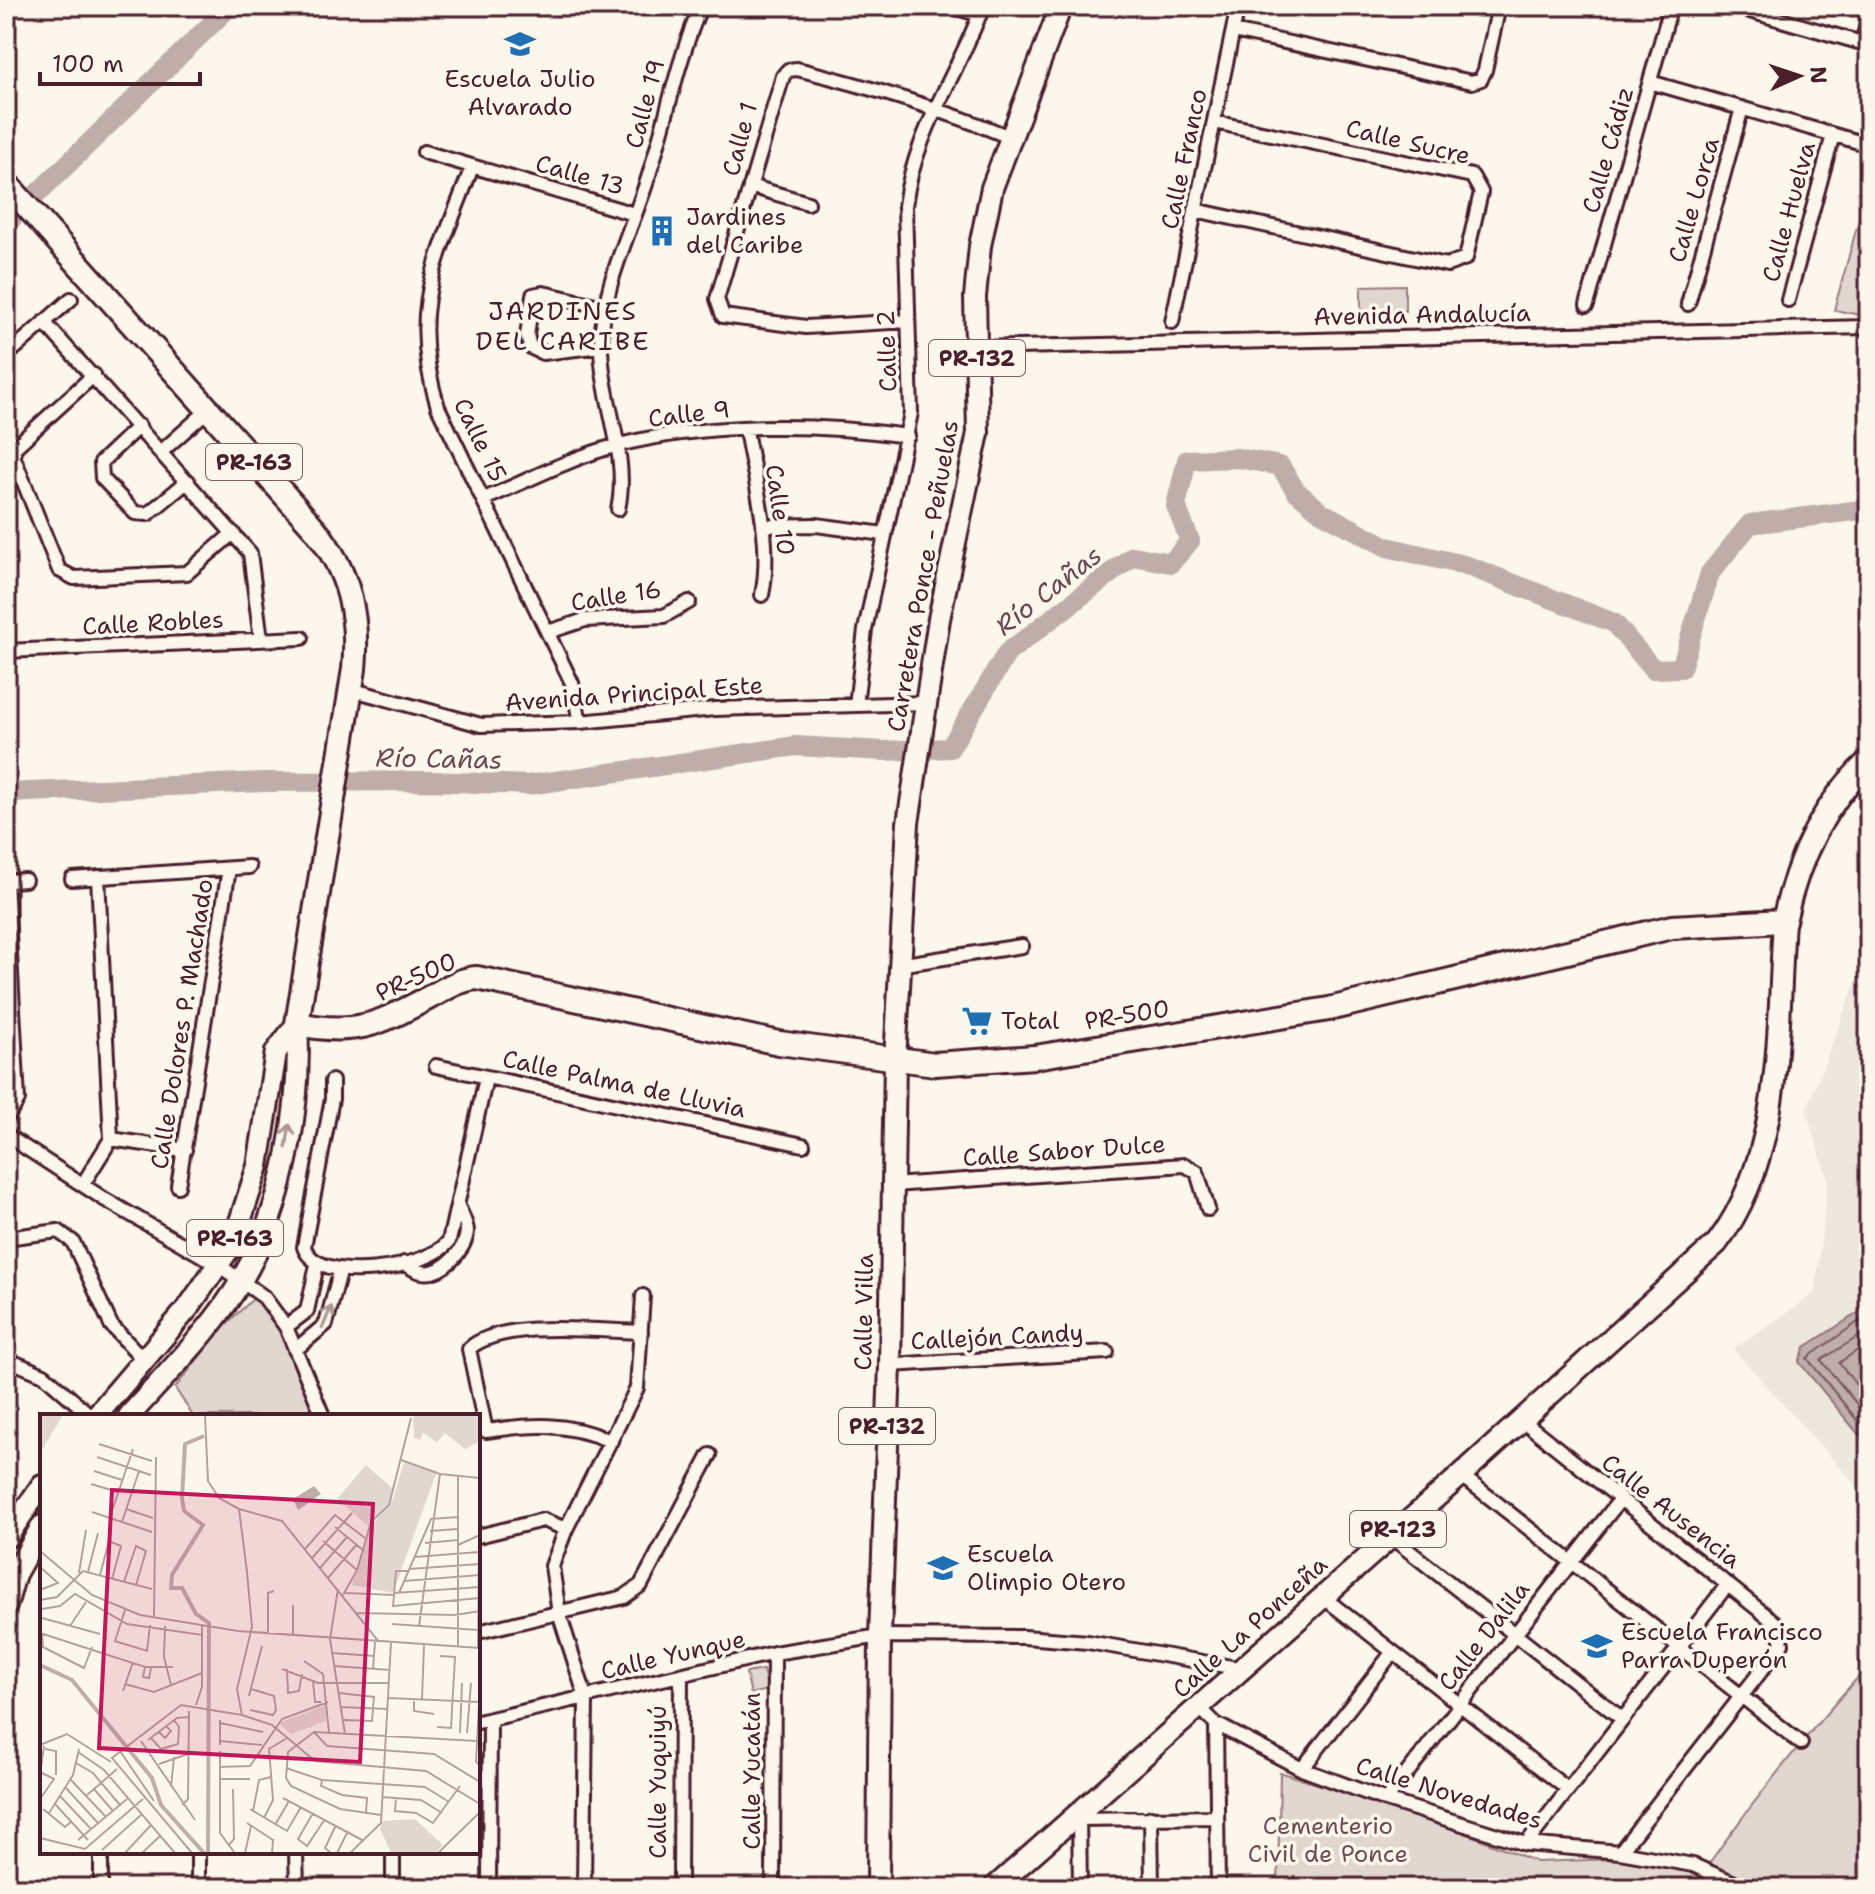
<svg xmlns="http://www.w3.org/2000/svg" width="1875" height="1894" font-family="'Shantell Sans',sans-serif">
	<rect width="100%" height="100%" fill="#fbf7ec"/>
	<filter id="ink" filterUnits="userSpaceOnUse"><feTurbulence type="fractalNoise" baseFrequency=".0125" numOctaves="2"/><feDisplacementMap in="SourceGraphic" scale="16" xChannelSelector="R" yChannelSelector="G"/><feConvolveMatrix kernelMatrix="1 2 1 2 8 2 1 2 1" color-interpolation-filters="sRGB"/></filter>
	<g filter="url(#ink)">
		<path fill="#eee7de" d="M1869 948V1499L1733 1349 1815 1293 1828 1179 1806 1111Z"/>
		<path fill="#e2d7d0" stroke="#967b7e" stroke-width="2" d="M1869 183V307L1866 316 1834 310Z
			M1405 285V311L1361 312V286Z
			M254 1298C282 1304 308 1389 320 1416H193L175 1388 224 1326Z
			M1869 1665V1888C1827 1888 1737 1894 1710 1862 1759 1793 1812 1728 1869 1665Z
			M763 1670 768 1690 751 1694 746 1673Z
			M1280 1772 1458 1830 1537 1862 1614 1859 1691 1872 1733 1888H1278Z"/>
		<path fill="#bfadaa" stroke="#907477" stroke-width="2" d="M1861 1311 1869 1312V1447L1799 1362 1805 1347Z"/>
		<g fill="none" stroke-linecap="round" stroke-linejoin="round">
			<path stroke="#79585e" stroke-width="2" d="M1869 1320H1861L1807 1358 1869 1435
				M1869 1330 1821 1360 1869 1419
				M1869 1342 1839 1363 1869 1401"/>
			<path stroke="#bfadaa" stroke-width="20" d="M6 224 230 6
				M6 793 263 782 431 781 528 785 796 746 884 751 950 748 1007 653 1133 556 1171 563 1190 541 1176 506 1187 460 1238 458 1280 466 1296 491 1321 512 1387 547 1468 566 1614 623 1653 669 1681 668 1710 573 1750 524 1869 509"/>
			<g stroke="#4a1f2b" stroke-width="18">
				<path id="street" d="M950 6 980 15
					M1732 6 1869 45
					M1233 31 1472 82 1481 79 1485 70 1499 6
					M1862 43 1869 17
					M1650 82 1869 145
					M424 152 634 214
					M472 167C438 258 407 308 438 407L572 683 580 722
					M750 186 808 203
					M1195 210 1447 265 1466 258 1481 192 1472 176 1214 122
					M1788 300 1833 135
					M1688 304 1742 108
					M1587 305 1671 6
					M908 321 806 327 723 316 717 299 783 76 788 70 797 69C871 87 941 109 1012 138
					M44 322 250 553 261 640
					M1172 322 1238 6
					M601 346 543 353 530 347 527 335 533 295 543 293 604 307
					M976 348 1869 327
					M6 356 71 299
					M94 375 14 448V458L59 570 74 578 187 573 233 533
					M139 426 101 462 102 478 135 513 148 514 188 481
					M746 430C755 483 773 542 762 595
					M162 451 208 410
					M484 499C527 481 570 458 615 446 708 422 815 423 908 436
					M618 509C630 456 601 399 601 345 602 287 629 236 647 181 666 123 676 63 701 6
					M763 526 816 525 884 534
					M548 632 585 620 664 616 689 602
					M6 651 302 638
					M350 689 481 725 580 722 715 709 926 703
					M856 705 865 630 911 413 905 206C914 133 958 74 983 6
					M72 879 249 867
					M6 881 25 880
					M898 965 1022 946
					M436 1066 803 1145
					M332 1081V1099L304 1247C317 1287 429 1269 449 1241L486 1078
					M6 1119 18 1100 6 881
					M6 1135 104 1199 220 1266 264 1297 286 1327 323 1416
					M111 1139 185 1150
					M83 1184 111 1139 98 877
					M892 1185 1185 1165 1197 1172 1208 1209
					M178 1186 229 869
					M6 1238 58 1231 73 1242 111 1325 142 1358
					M404 1263C409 1266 416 1272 422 1272 442 1276 466 1250 467 1231 467 1224 461 1213 458 1206
					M286 1327 307 1311 317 1265
					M295 1350 326 1324 340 1272
					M6 1359 44 1375 91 1416
					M890 1365 1107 1352
					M1522 1420 1778 1625 1782 1644 1620 1852
					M611 1441C565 1422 535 1424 486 1431L469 1349C500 1319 598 1331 641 1332
					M1461 1475 1801 1743
					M478 1536 543 1520 566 1529
					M1390 1536 1621 1718
					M1323 1597 1566 1788
					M478 1632 624 1597 641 1585 710 1455
					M1200 1708 1216 1724 1302 1769 1386 1800 1526 1844 1620 1852 1693 1865 1746 1888
					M478 1722 774 1653 880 1636 1024 1637 1088 1642 1243 1669
					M1216 1724 1218 1888
					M1302 1769 1392 1653
					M1386 1800 1619 1501
					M1079 1814 1080 1888
					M1151 1817 1152 1888
					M1080 1819 1217 1817
					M1526 1844 1728 1584
					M296 1852 297 1888
					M393 1852V1888
					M101 1888V1852
					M198 1888V1852
					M489 1888 490 1719
					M584 1888 586 1698 559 1613 552 1566 566 1529 637 1388 643 1296
					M680 1888 681 1676
					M773 1888 774 1653"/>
			</g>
			<g stroke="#4a1f2b" stroke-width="26">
				<path id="primary" d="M96 1416 188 1308 233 1243 258 1166 276 1052 297 1024
					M129 1416C167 1373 213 1329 242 1279 284 1208 302 1105 297 1024
					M6 1538 42 1485
					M6 1606 15 1574 42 1526
					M878 1888 880 1636 890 1365 895 1061 908 823 939 619 978 433 975 297 980 246 992 188 1061 6
					M994 1888 1461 1475 1717 1243C1784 1154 1777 1028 1784 921"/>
			</g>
			<g stroke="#4a1f2b" stroke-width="28">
				<path id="highway" d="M6 183 315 529C349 572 359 615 354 669L297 1024C359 1036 378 1024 432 996 447 988 460 979 477 978L779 1043 935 1064 1035 1057 1329 1009 1672 927 1784 921C1797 860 1823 804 1869 761"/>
			</g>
			<use href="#street" stroke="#fbf7ec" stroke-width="12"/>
			<use href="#primary" stroke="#fbf7ec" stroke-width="20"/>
			<use href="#highway" stroke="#fbf7ec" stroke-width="22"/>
		</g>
		<defs><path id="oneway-shaft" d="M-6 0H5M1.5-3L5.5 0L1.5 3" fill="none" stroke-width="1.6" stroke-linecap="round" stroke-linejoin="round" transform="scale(2)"/></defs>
		<g stroke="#ab9695">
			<use href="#oneway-shaft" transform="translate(288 1136) rotate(-81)"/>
			<use href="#oneway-shaft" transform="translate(327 1317) rotate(-67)"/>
		</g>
	</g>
	<defs>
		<g id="school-bare" transform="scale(2.4)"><path d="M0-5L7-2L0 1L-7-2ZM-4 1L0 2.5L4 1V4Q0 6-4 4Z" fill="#1f6fb2" stroke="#fbf7ec" stroke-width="2.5" paint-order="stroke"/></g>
		<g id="building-bare" transform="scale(2.4)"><path d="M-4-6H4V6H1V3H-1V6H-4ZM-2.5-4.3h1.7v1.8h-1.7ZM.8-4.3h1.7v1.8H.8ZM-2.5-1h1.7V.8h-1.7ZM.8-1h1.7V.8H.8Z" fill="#1f6fb2" stroke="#fbf7ec" stroke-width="2.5" paint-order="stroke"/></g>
		<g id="supermarket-bare" transform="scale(2.4)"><path d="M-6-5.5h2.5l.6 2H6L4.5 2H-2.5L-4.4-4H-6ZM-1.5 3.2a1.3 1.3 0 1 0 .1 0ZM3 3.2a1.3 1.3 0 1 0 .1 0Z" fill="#1f6fb2" stroke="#fbf7ec" stroke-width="2.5" paint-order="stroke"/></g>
	</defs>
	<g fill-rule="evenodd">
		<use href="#school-bare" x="520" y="44"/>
		<use href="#building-bare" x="662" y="231"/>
		<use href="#supermarket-bare" x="977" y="1021"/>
		<use href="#school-bare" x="943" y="1568"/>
		<use href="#school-bare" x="1597" y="1646"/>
	</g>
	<g text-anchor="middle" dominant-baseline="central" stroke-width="7" stroke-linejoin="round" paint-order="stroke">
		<g fill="#fbf7ec" stroke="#7f6065" stroke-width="2">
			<rect x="929" y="340" width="96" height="36" rx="6"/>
			<rect x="206" y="444" width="96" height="36" rx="6"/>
			<rect x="187" y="1220" width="96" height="36" rx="6"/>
			<rect x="839" y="1408" width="96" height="36" rx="6"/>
			<rect x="1350" y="1511" width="96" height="36" rx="6"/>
		</g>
		<g font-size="22" font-weight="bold" fill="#4a1f2b">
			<text x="977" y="358">PR-132</text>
			<text x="254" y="462">PR-163</text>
			<text x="235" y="1238">PR-163</text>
			<text x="887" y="1426">PR-132</text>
			<text x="1398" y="1529">PR-123</text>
		</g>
		<g font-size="24" fill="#4a1f2b" stroke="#fbf7ec" text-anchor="start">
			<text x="520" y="79" text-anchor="middle">Escuela Julio<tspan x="520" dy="28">Alvarado</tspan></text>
			<text x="686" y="217">Jardines<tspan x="686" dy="28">del Caribe</tspan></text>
			<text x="1001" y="1021">Total</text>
			<text x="967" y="1554">Escuela<tspan x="967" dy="28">Olimpio Otero</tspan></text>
			<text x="1621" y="1632">Escuela Francisco<tspan x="1621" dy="28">Parra Duperón</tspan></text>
		</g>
		<g font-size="24" fill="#4a1f2b" stroke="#fbf7ec">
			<text transform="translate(645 104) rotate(-75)">Calle 19</text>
			<text transform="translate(740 139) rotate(-75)">Calle 1</text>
			<text transform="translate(1408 142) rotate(13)">Calle Sucre</text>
			<text transform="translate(1608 150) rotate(-74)">Calle Cádiz</text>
			<text transform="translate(1184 159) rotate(-78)">Calle Franco</text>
			<text transform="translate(580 175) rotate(16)">Calle 13</text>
			<text transform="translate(1694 200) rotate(-74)">Calle Lorca</text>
			<text transform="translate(1789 212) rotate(-75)">Calle Huelva</text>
			<text transform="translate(1422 315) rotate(-1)">Avenida Andalucía</text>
			<text transform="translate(887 351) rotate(-92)">Calle 2</text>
			<text transform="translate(689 414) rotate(-7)">Calle 9</text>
			<text transform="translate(480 440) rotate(64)">Calle 15</text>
			<text transform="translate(780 510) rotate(82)">Calle 10</text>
			<text transform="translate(923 576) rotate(-80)">Carretera Ponce - Peñuelas</text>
			<text transform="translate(616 596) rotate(-9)">Calle 16</text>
			<text transform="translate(153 623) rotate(-3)">Calle Robles</text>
			<text transform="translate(634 694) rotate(-4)">Avenida Principal Este</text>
			<text transform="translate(416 977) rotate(-24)">PR-500</text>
			<text transform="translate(1127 1015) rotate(-9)">PR-500</text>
			<text transform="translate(182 1024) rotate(-81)">Calle Dolores P. Machado</text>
			<text transform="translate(624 1084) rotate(12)">Calle Palma de Lluvia</text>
			<text transform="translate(1064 1151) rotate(-4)">Calle Sabor Dulce</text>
			<text transform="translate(864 1312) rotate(-89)">Calle Villa</text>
			<text transform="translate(997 1337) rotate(-3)">Callejón Candy</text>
			<text transform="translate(1671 1511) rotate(38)">Calle Ausencia</text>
			<text transform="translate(1250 1627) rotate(-42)">Calle La Ponceña</text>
			<text transform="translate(1484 1636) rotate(-52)">Calle Dalila</text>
			<text transform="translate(673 1655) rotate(-13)">Calle Yunque</text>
			<text transform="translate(752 1771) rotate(-90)">Calle Yucatán</text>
			<text transform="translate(658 1782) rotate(-90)">Calle Yuquiyú</text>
			<text transform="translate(1449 1793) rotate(17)">Calle Novedades</text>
		</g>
		<g font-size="24" fill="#704d54" stroke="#fbf7ec">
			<text x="1328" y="1826">Cementerio<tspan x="1328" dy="28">Civil de Ponce</tspan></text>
		</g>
		<g font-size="26" letter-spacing="2" fill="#4a1f2b" stroke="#fbf7ec">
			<text x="563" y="310">JARDINES<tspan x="563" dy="30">DEL CARIBE</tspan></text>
		</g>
		<g font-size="26" font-style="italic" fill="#6d4a51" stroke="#fbf7ec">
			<text transform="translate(1048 590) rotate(-38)">Río Cañas</text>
			<text transform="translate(439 758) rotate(1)">Río Cañas</text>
		</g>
	</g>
	<g transform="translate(40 1414)">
		<rect width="440" height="440" fill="#fbf7ec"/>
		<path d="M0 1H23L0 39ZM373 1H440V27L425 35 405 19 397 28 383 19 380 26 374 24ZM364 48 397 57 353 179 312 171 329 115 353 85ZM326 51 352 74 348 91 328 112 297 85ZM285 291 286 307 251 320 239 309ZM375 405 403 431 395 439H351L340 415 342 407Z" fill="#e2d7d0"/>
		<path d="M274 72 281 80 258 96 253 85Z" fill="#bfadaa"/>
		<path fill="none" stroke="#bfadaa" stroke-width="4" d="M164 22 145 30 142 84 144 97 163 111 132 161 131 174H142L156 200 169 209 168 439M0 251 32 266 112 364 121 391 164 439"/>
		<path fill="none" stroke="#b4a19f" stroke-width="2" d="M59 30 112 47M57 43 111 61M361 46 400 60 440 64M54 57 82 66M418 61V232M51 70 78 78M86 95 113 104M199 95 242 107 339 228M52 98 112 118M70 103 93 35M82 108 99 57M295 113 324 137M390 117 417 115M69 127 81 132 72 165M283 127 317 156M385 129 418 126M418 131 440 121M265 135 295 101 325 124M0 137 52 181 100 201 198 217 440 234M375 143 439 138M272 144 312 99M0 153 18 169 0 176M280 154 307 123M369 155 440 150M48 158 58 119M39 159 46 116M60 161 70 123M288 164 316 131M364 167 440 161M84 168 96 132 106 137 96 171M298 175 290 225 305 320M305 179 354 181M354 179 440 173M359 179 391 105 418 103M303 181 317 156 331 108 349 91 371 4M0 186 17 183 43 157 112 175M253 191V221M353 192 440 184M353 193 356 157H368M2 195 20 192 35 180 87 210 162 221M85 196 75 227 107 237 110 211M316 199 415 201 440 197M114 202 116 43M2 204 60 220M352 210 438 216M30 212 46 188M125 212 124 243 131 271M379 212 400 60M0 219 105 253H133M2 219 3 233 44 254 52 233M228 220V179L234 177M438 234 439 122M292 239 334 242M264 247 283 260 289 319M294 252 350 256M105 253 103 263 109 264 111 254M242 255 278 269H349M247 255 248 279 259 277 262 260M333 255 335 228M273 267 275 288H281M85 270 114 278 162 259M440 270 436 348 440 351M83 277 93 248M299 279 334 283 332 307 304 306M209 282 222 232M348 284 440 288M374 285V297L394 300M382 285 384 231M156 291 162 273V212M301 293 347 295M210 296 233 301 236 296 234 282 211 275M202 301 232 311 275 347 386 357 440 390M180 306V331M180 309 223 318M397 313 411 314 415 243 400 242M119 318 125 324 131 317 126 312M274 318 287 332 394 340 440 368M420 319 422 269M427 319 431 269M111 324 121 335 138 330 139 313 134 306M108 326 137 304 149 303M101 327 155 406M180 327 222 331M0 331 27 320 71 348M5 335 16 337V361M80 337 114 387M180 337V419L194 438M38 338 64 356 135 439M180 340 214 342M36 349 53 359 80 391M119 350 148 340M180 353 210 352 242 305 288 288M246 354 282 366 385 373 409 388M0 358 14 365 0 385M0 360 4 332M181 365H210M31 366 66 403M282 366 281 372 302 381 327 384 326 400M131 373 134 343M26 374 58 409M54 375 73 397M47 381 77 355M20 382 51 415M342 383 381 386 402 399M243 384 324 427M356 384 355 397 376 399 393 409 420 372M15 390 48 426M142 391 148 385 149 297M3 395 25 413 32 407M210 395 247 417 261 393M213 397 219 366 231 363M9 399 33 361 39 335M273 399 258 425 267 432 285 405M341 401 300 395 251 372 246 364 248 338 274 318 437 327M224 404 233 386 229 335 247 324M207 409 233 426 232 439M235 411 249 387M0 424 45 435 103 385M38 426 87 385M188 432 194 425 193 375M62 436 101 401M85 439 111 411M102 439 120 422M152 439 72 344 141 291 202 301 197 275 212 213 207 158 199 95 179 84 168 67 165 1M205 439 211 412M291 439 285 434 296 411M297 439 308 417M310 439 341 409 351 229M398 439 440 398"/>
		<path fill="#c2185b" fill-opacity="0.15" stroke="#c2185b" stroke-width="4" d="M72 76 333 90 320 348 59 334Z"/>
		<rect width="440" height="440" fill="none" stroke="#4a1f2b" stroke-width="4"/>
	</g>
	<rect width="1875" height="1894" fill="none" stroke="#fbf7ec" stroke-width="32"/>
	<rect x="16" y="16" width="1843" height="1862" fill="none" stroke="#4a1f2b" stroke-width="3" filter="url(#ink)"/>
	<g transform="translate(1799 76) rotate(87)" stroke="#fbf7ec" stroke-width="6" paint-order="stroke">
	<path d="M0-6L14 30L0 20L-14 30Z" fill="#4a1f2b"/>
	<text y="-12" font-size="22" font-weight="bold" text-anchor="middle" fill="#4a1f2b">N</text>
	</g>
	<path d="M40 72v12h160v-12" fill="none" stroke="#4a1f2b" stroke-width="4"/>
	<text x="52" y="72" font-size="24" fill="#4a1f2b" stroke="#fbf7ec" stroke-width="6" paint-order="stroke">100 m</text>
</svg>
